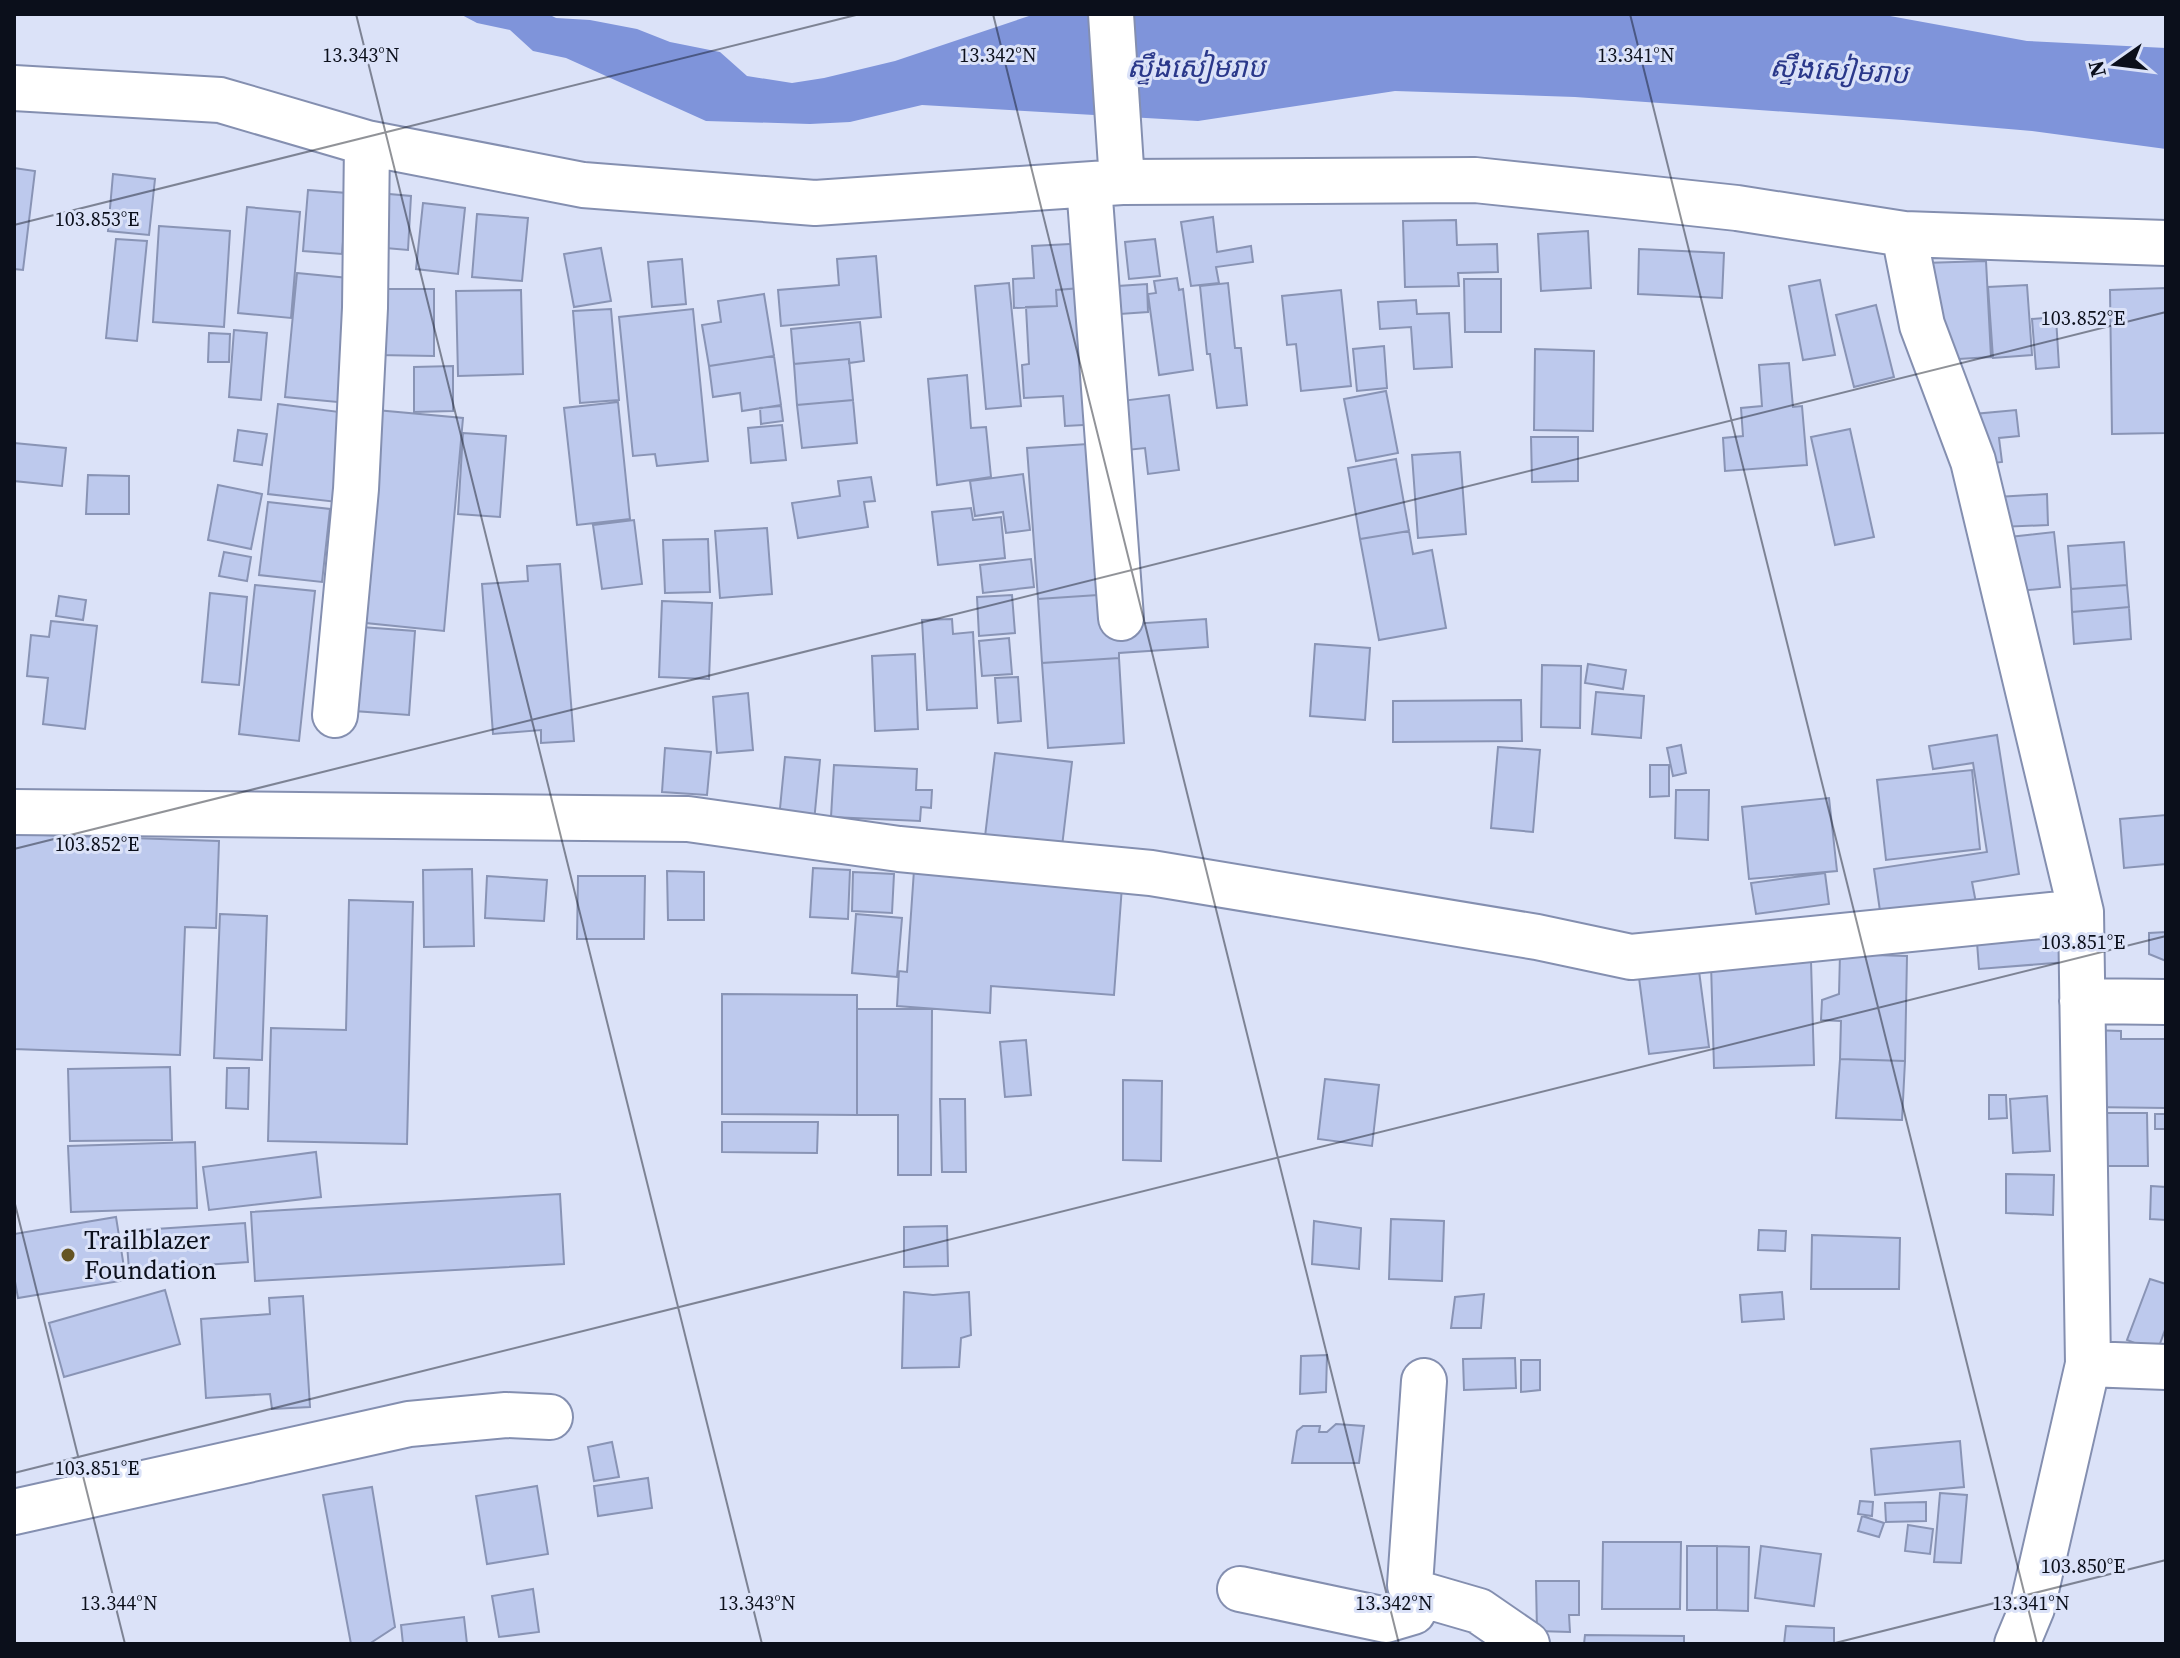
<svg xmlns="http://www.w3.org/2000/svg" width="2180" height="1658" font-family="'Source Serif 4','Noto Sans Khmer',serif">
	<rect width="100%" height="100%" fill="#dbe2f8"/>
	<path fill="#7f94da" d="M460 14H548L556 18 590 20 637 29 670 42 720 52 747 76 792 83 824 78 895 61 1029 16 1045 14H1879L2027 41 2166 48V149L2032 131 1903 120 1575 97 1395 91 1198 121 922 105 850 122 810 124 706 121 566 58 533 51 510 30 477 23Z"/>
	<path fill="#bdc9ed" stroke="#8994b5" stroke-width="2" d="M14 168 35 171 23 270 14 269Z
		M113 174 155 179 149 235 108 231Z
		M308 190 347 193 342 254 303 251Z
		M378 193 411 196 408 250 374 247Z
		M423 203 465 208 458 274 416 269Z
		M247 207 300 212 291 318 238 313Z
		M477 214 528 218 522 281 472 277Z
		M1213 217 1217 252 1251 246 1253 262 1216 267 1219 283 1191 286 1181 222Z
		M1456 220 1457 245 1497 244 1498 272 1458 273 1459 286 1405 287 1403 221Z
		M159 226 230 231 224 327 153 322Z
		M1588 231 1591 288 1541 291 1538 234Z
		M116 239 147 241 137 341 106 338Z
		M1155 239 1160 276 1129 279 1125 242Z
		M1089 243 1094 287 1056 290 1057 306 1014 308 1013 279 1034 278 1032 246Z
		M601 248 611 301 574 307 564 254Z
		M1639 249 1724 253 1722 298 1638 294Z
		M876 256 881 317 781 326 778 290 839 285 837 259Z
		M682 259 686 304 652 307 648 262Z
		M1986 261 1991 357 1942 360 1924 263Z
		M297 273 359 279 348 403 285 397Z
		M1177 278 1179 290 1183 289 1193 370 1159 375 1148 294 1156 293 1154 281Z
		M1464 279H1501V332H1465Z
		M1820 280 1835 355 1803 360 1789 286Z
		M1009 283 1021 406 986 409 975 286Z
		M1228 283 1235 348H1241L1247 405 1217 408 1210 354H1207L1200 286Z
		M1147 284 1148 312 1120 314 1118 286Z
		M2027 285 2032 355 1993 358 1988 287Z
		M1094 287 1102 424 1065 426 1063 396 1024 398 1022 365 1029 364 1026 307 1057 306 1056 290Z
		M2166 288V433L2112 434 2110 290Z
		M377 289H434V356L377 355Z
		M521 290 523 374 458 376 456 291Z
		M1341 290 1351 386 1301 391 1296 344 1287 345 1282 296Z
		M764 294 774 356 709 366 702 325 721 322 718 301Z
		M1416 300 1417 314 1449 313 1452 367 1414 369 1411 327 1380 329 1378 302Z
		M1876 305 1894 377 1854 387 1836 315Z
		M611 309 619 400 580 403 573 311Z
		M693 309 708 461 657 466 655 454 633 456 619 317Z
		M2056 317 2059 367 2036 369 2032 319Z
		M860 322 864 361 849 363V359L794 364 791 329Z
		M234 330 267 333 261 400 229 397Z
		M209 333 230 334 229 362H208Z
		M1384 346 1387 388 1357 391 1353 349Z
		M1535 349 1594 351 1593 431 1534 430Z
		M774 356 781 405 742 411 740 393 713 397 709 366Z
		M849 359 853 400 797 405 794 364Z
		M1789 363 1793 407 1802 406 1807 465 1725 471 1723 438 1743 436 1741 408 1762 406 1759 365Z
		M453 366V411L414 412V367Z
		M967 375 971 428 986 427 991 477 937 485 928 379Z
		M1386 391 1398 453 1356 461 1344 399Z
		M1169 395 1179 470 1148 474 1145 448 1127 450 1121 401Z
		M853 400 857 443 802 448 797 405Z
		M618 402 630 519 577 525 564 408Z
		M278 404 347 413 337 502 268 494Z
		M781 406 783 421 761 424 760 408Z
		M376 410 463 418 444 631 356 622Z
		M2016 410 2019 436 1999 438 2002 462 1987 464 1974 414Z
		M782 425 786 460 751 463 748 428Z
		M1850 429 1874 537 1835 545 1811 437Z
		M238 430 267 434 262 465 234 461Z
		M463 433 506 436 500 517 458 514Z
		M1531 437H1578V481L1532 482Z
		M14 443 66 448 62 486 14 481Z
		M1103 443 1113 594 1038 599 1027 448Z
		M1460 452 1466 534 1418 538 1412 455Z
		M1396 459 1409 531 1360 539 1348 468Z
		M1023 474 1030 530 1006 533 1003 512 975 516 970 481Z
		M88 475 129 476V514H86Z
		M871 477 875 501 864 502 868 527 798 538 792 503 840 496 838 481Z
		M218 485 262 494 251 549 208 540Z
		M2047 494 2048 525 1999 527 1997 497Z
		M268 502 330 509 322 582 259 575Z
		M971 508 973 520 1001 517 1005 558 938 565 932 512Z
		M634 520 642 584 602 589 593 525Z
		M767 528 772 594 720 598 715 531Z
		M1409 531 1413 554 1432 550 1446 628 1379 640 1360 539Z
		M2054 532 2060 587 2007 592 2001 538Z
		M708 539 710 592 665 593 663 540Z
		M2124 542 2127 585 2071 589 2068 546Z
		M224 552 251 557 247 581 219 576Z
		M1031 559 1034 587 983 593 980 565Z
		M560 564 574 741 541 743V730L493 734 482 584 528 581 527 566Z
		M255 585 315 591 299 741 239 734Z
		M2127 585 2129 607 2072 612 2071 589Z
		M210 593 247 597 239 685 202 682Z
		M1113 594 1116 625 1206 619 1208 647 1119 653V658L1042 663 1038 599Z
		M1012 595 1015 633 979 636 977 597Z
		M59 596 86 600 83 620 56 616Z
		M662 601 712 603 709 679 659 677Z
		M2129 607 2131 639 2074 644 2072 612Z
		M952 619 953 634 973 632 977 708 927 710 922 620Z
		M51 621 97 626 85 729 43 724 48 678 27 676 31 635 49 637Z
		M361 627 415 631 409 715 354 711Z
		M1009 638 1012 674 982 676 979 641Z
		M1315 644 1370 648 1365 720 1310 716Z
		M915 654 918 729 875 731 872 656Z
		M1119 658 1124 743 1048 748 1042 663Z
		M1588 664 1626 670 1623 689 1585 683Z
		M1542 665 1581 666 1580 728 1541 727Z
		M1018 677 1021 721 998 723 995 678Z
		M1596 692 1644 696 1641 738 1592 734Z
		M748 693 753 750 717 753 713 697Z
		M1521 700 1522 741 1393 742V701Z
		M1997 735 2019 874 1972 882 1976 903 1881 918 1874 869 1987 852 1973 763 1933 769 1929 746Z
		M1681 745 1686 773 1673 776 1667 748Z
		M1498 747 1540 750 1533 832 1491 828Z
		M665 748 711 752 707 795 662 792Z
		M995 753 1072 762 1061 855 984 845Z
		M785 757 820 760 813 832 778 829Z
		M834 765 917 769 916 790H932L931 808 921 807 920 821 831 817Z
		M1650 765H1669V796L1650 797Z
		M1972 770 1980 849 1886 860 1877 780Z
		M1676 790H1709L1708 840 1675 838Z
		M1829 798 1837 871 1749 879 1742 807Z
		M2166 815V864L2124 868 2120 819Z
		M14 834 219 841 216 928 185 927 180 1055 14 1049Z
		M813 868 850 870 848 919 810 917Z
		M472 869 474 946 424 947 423 870Z
		M914 870 1122 886 1114 995 991 986 990 1013 897 1006 899 971 907 972Z
		M667 871 704 872V920H668Z
		M853 872 894 874 892 913 852 911Z
		M1825 873 1829 904 1756 914 1751 883Z
		M487 876 547 880 544 921 485 918Z
		M578 876H645L644 939H577Z
		M349 900 413 902 407 1144 268 1141 271 1028 346 1030Z
		M220 914 267 916 262 1060 214 1058Z
		M856 914 902 918 897 977 852 973Z
		M2064 922 2067 962 1979 969 1976 929Z
		M2166 932V961L2149 954V933Z
		M1840 954 1907 956 1905 1061 1840 1059 1841 1021 1821 1020 1822 1000 1839 994Z
		M1811 961 1814 1065 1714 1068 1711 964Z
		M1699 971 1709 1047 1649 1054 1639 978Z
		M722 994 857 995V1115L722 1114Z
		M857 1009H932L931 1175H898V1115H857Z
		M2090 1030 2121 1031V1039H2166V1108L2089 1107Z
		M1026 1040 1031 1095 1005 1097 1000 1042Z
		M1840 1059 1905 1061 1902 1120 1836 1118Z
		M170 1067 172 1140 70 1141 68 1069Z
		M227 1068H249L248 1109 226 1108Z
		M1325 1079 1379 1085 1372 1146 1318 1139Z
		M1123 1080 1162 1081 1161 1161 1123 1160Z
		M1989 1095H2006L2007 1118 1989 1119Z
		M2047 1096 2050 1151 2013 1153 2010 1099Z
		M940 1099H965L966 1172H942Z
		M2092 1113H2147L2148 1166H2092Z
		M2155 1114H2166V1129H2155Z
		M722 1122H818L817 1153 722 1152Z
		M195 1142 197 1208 71 1212 68 1146Z
		M316 1152 321 1197 209 1210 203 1167Z
		M2006 1174 2054 1175 2053 1215 2006 1213Z
		M2151 1186 2166 1187V1220L2150 1219Z
		M560 1194 564 1264 255 1281 251 1212Z
		M116 1217 126 1280 18 1298 14 1276V1234Z
		M1391 1219 1444 1221 1442 1281 1389 1279Z
		M1314 1221 1361 1228 1359 1269 1312 1264Z
		M245 1223 248 1262 129 1270 126 1231Z
		M947 1226 948 1266 904 1267V1227Z
		M1759 1230 1786 1231 1785 1251 1758 1250Z
		M1812 1235 1900 1238 1899 1289H1811Z
		M2150 1279 2166 1284V1327L2157 1352 2127 1340Z
		M165 1290 180 1344 64 1377 49 1323Z
		M904 1292 933 1295 969 1292 971 1335 961 1338 959 1367 902 1368Z
		M1782 1292 1784 1319 1742 1322 1740 1295Z
		M1484 1294 1481 1328H1451L1455 1297Z
		M303 1296 310 1407 272 1409 270 1394 206 1398 201 1319 270 1314 269 1298Z
		M1327 1355 1326 1392 1300 1394 1301 1356Z
		M1515 1358 1516 1388 1464 1390 1463 1359Z
		M1521 1360H1540V1390L1521 1392Z
		M1336 1424 1364 1426 1359 1463H1292L1297 1431 1303 1426H1320L1319 1432H1327Z
		M1960 1441 1964 1487 1875 1495 1871 1449Z
		M612 1442 619 1477 594 1481 588 1447Z
		M648 1478 652 1508 598 1516 594 1486Z
		M537 1486 548 1554 487 1564 476 1496Z
		M372 1487 395 1627 369 1644H351L323 1495Z
		M1940 1493 1967 1495 1961 1563 1934 1562Z
		M1860 1501 1873 1502 1872 1516 1858 1514Z
		M1926 1502V1521L1886 1522 1885 1503Z
		M1862 1516 1884 1523 1879 1537 1858 1531Z
		M1908 1525 1933 1529 1930 1554 1905 1551Z
		M1603 1542H1681L1680 1609H1602Z
		M1687 1546H1717V1610H1687Z
		M1717 1546 1749 1547 1748 1611 1717 1610Z
		M1761 1546 1821 1554 1814 1606 1755 1598Z
		M1536 1581H1579V1615H1569L1570 1632 1537 1631Z
		M533 1589 539 1632 499 1637 492 1596Z
		M464 1617 467 1644H403L401 1625Z
		M1786 1626 1834 1628V1644H1784Z
		M1585 1635 1684 1636V1644H1584Z"/>
	<g fill="none" stroke-linecap="round" stroke-linejoin="round">
		<g stroke="#848fb0" stroke-width="48">
			<path id="minor" d="M1111 14 1122 182
				M14 88 220 100 367 143 583 185 815 203 1122 182 1475 180 1737 208 1904 234 2166 243
				M1089 185 1121 618
				M1904 234 1922 325 1973 461 2081 912 2088 1364 2032 1608 2017 1644
				M335 715 356 489 365 308 367 143
				M14 812 688 819 899 849 1151 873 1537 937 1631 957 2081 912
				M2082 1001 2166 1002
				M2088 1364 2166 1367
				M1424 1381 1410 1585 1417 1593 1479 1611 1527 1644
				M14 1512 409 1424 506 1415 550 1417
				M1240 1589 1386 1620 1413 1612 1417 1593"/>
		</g>
		<use href="#minor" stroke="#fff" stroke-width="44"/>
	</g>
	<path fill="none" stroke="#0b0f1b" stroke-width="2" stroke-opacity="0.45" d="M356 14 762 1644M993 14 1399 1644M1630 14 2037 1644M14 225 860 14M14 849 2166 312M14 1200 125 1644M14 1473 2166 936M1831 1644 2166 1560"/>
	<circle fill="#655422" stroke="#dbe2f8" stroke-width="3" cx="68" cy="1255" r="8"/>
	<g text-anchor="middle" dominant-baseline="central" stroke-width="6" stroke-linejoin="round" paint-order="stroke">
		<g font-size="26" fill="#0b0f1b" stroke="#dbe2f8" text-anchor="start">
			<text x="84" y="1240">Trailblazer<tspan x="84" dy="30">Foundation</tspan></text>
		</g>
		<g font-size="28" font-style="italic" fill="#2a388a" stroke="#dbe2f8">
			<text x="1196" y="67">ស្ទឹងសៀមរាប</text>
			<text transform="translate(1839 70) rotate(3)">ស្ទឹងសៀមរាប</text>
		</g>
	</g>
	<g font-size="20" text-anchor="middle" fill="#0b0f1b" stroke="#dbe2f8" stroke-width="6" stroke-linejoin="round" paint-order="stroke">
		<text x="361" y="62">13.343°N</text>
		<text x="998" y="62">13.342°N</text>
		<text x="1636" y="62">13.341°N</text>
		<text x="97" y="226">103.853°E</text>
		<text x="2083" y="325">103.852°E</text>
		<text x="97" y="851">103.852°E</text>
		<text x="2083" y="949">103.851°E</text>
		<text x="97" y="1475">103.851°E</text>
		<text x="2083" y="1573">103.850°E</text>
		<text x="119" y="1610">13.344°N</text>
		<text x="757" y="1610">13.343°N</text>
		<text x="1394" y="1610">13.342°N</text>
		<text x="2031" y="1610">13.341°N</text>
	</g>
	<rect width="2180" height="1658" fill="none" stroke="#0b0f1b" stroke-width="32"/>
	<g transform="translate(2116 64) rotate(256)" stroke="#dbe2f8" stroke-width="6" paint-order="stroke">
	<path d="M0-6L14 30L0 20L-14 30Z" fill="#0b0f1b"/>
	<text y="-12" font-size="22" font-weight="bold" text-anchor="middle" fill="#0b0f1b">N</text>
	</g>
</svg>
